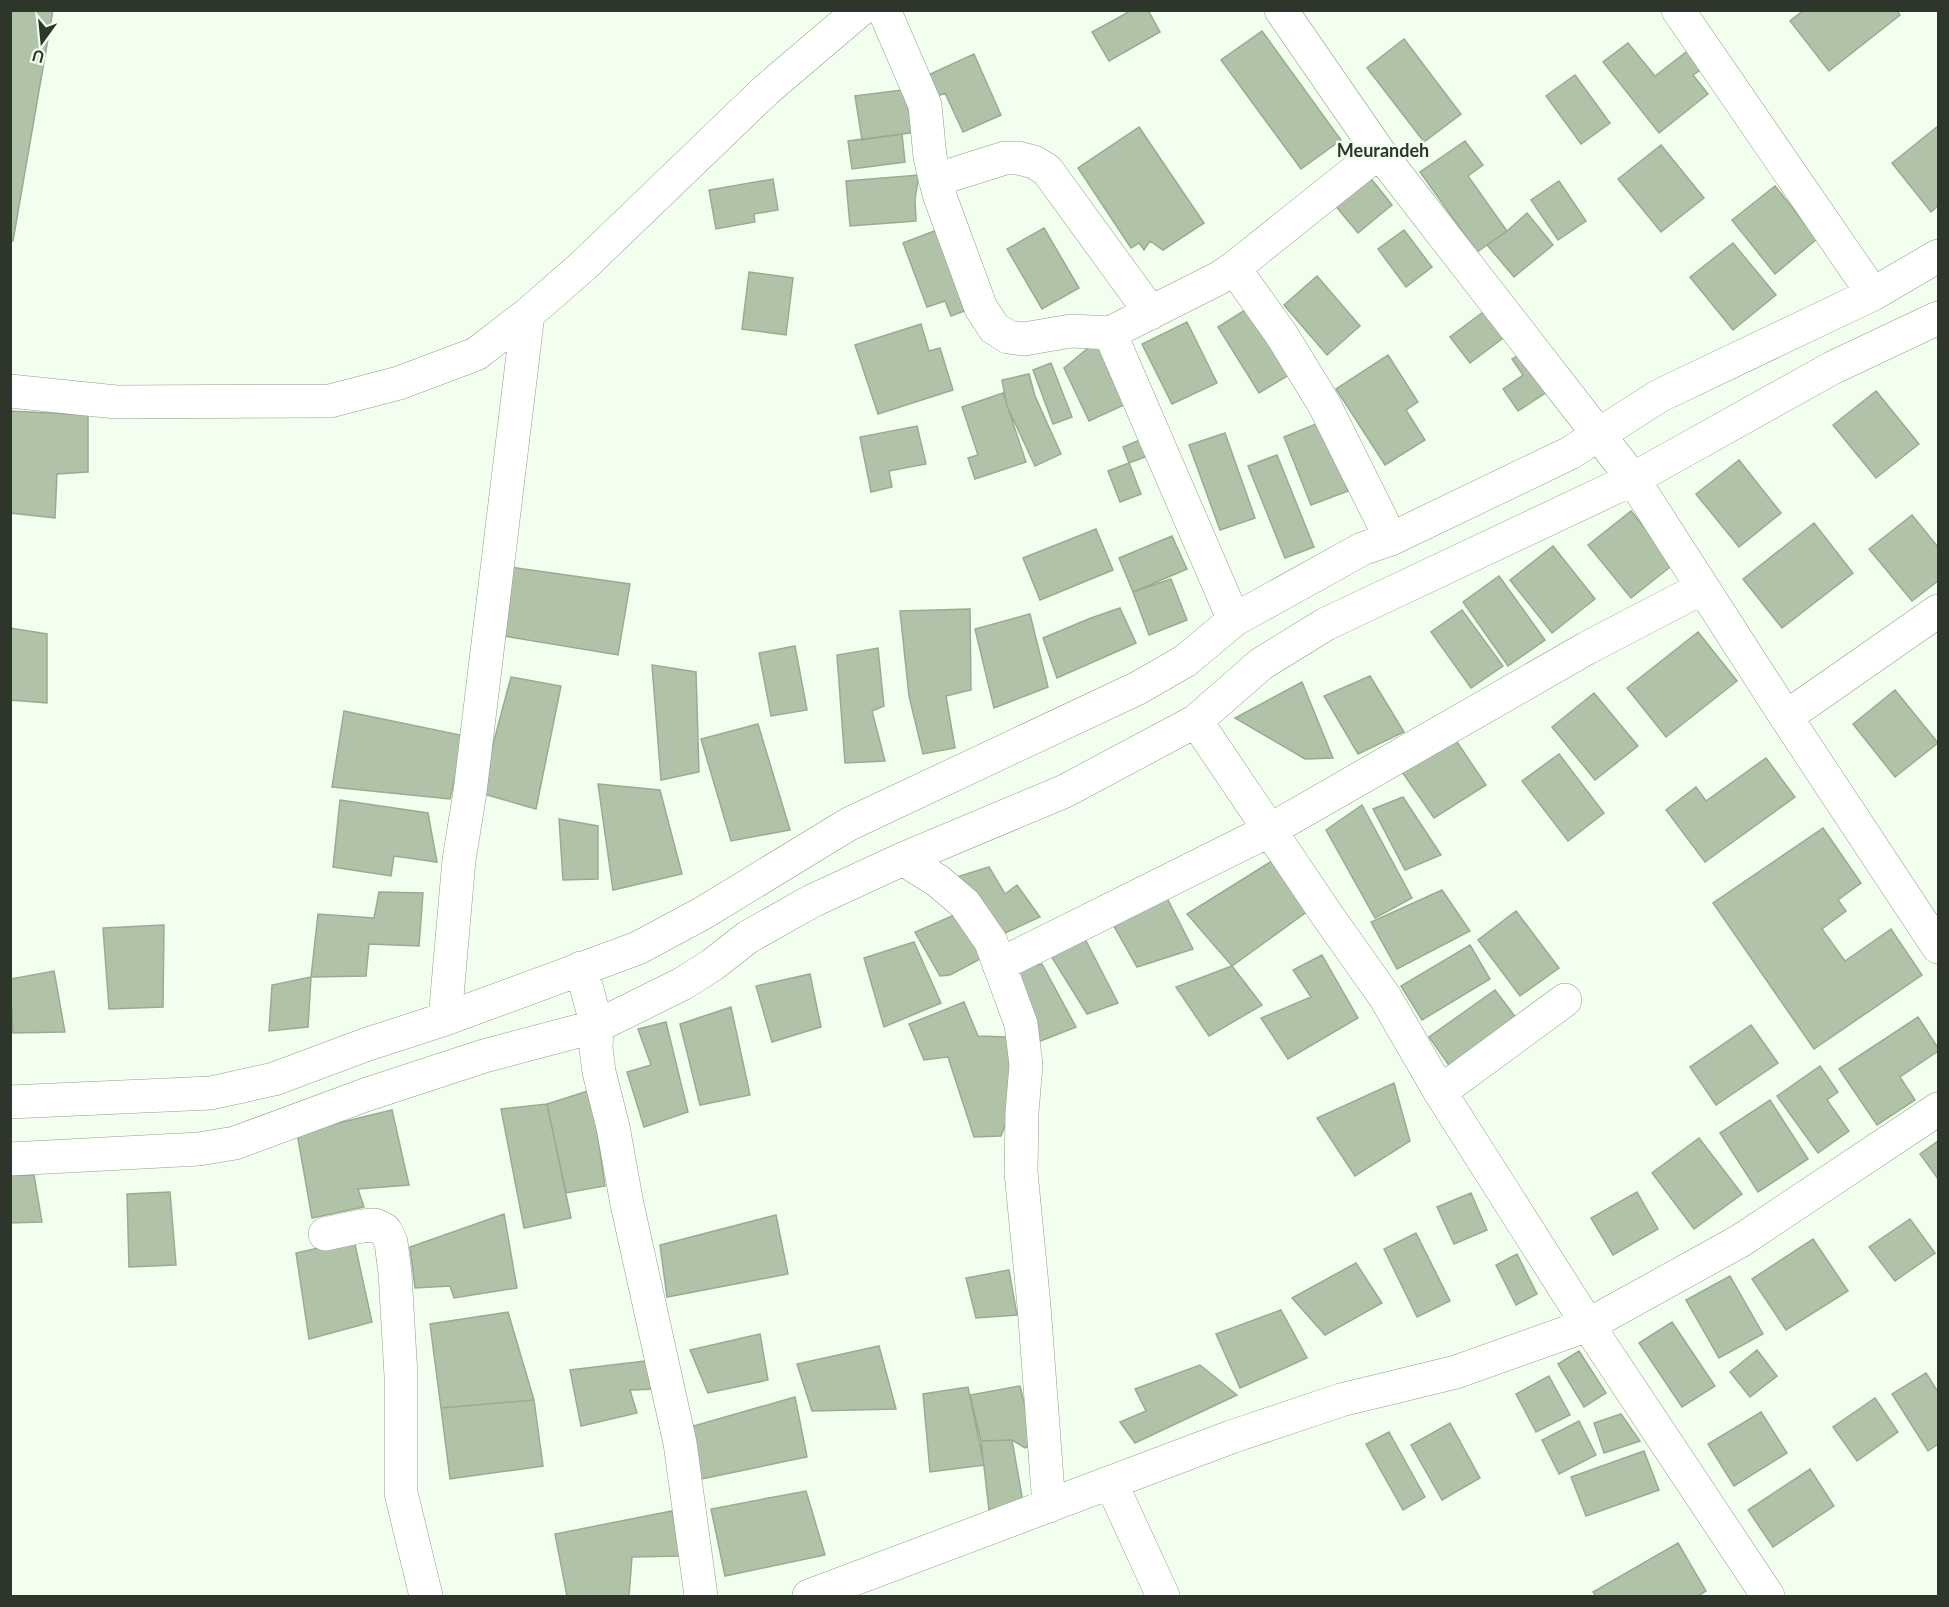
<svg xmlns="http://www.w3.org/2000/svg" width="1949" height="1607" font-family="Lato,sans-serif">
	<rect width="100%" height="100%" fill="#f2feee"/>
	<path fill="#b0c3a9" stroke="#99ac92" stroke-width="1.5" d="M10 10H53L13 241 10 240Z
		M1132 10H1148L1160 32 1109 61 1092 32Z
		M1804 10H1897L1900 15 1829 71 1790 21Z
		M1262 31 1341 140 1301 169 1221 60Z
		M1404 39 1461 114 1424 142 1367 68Z
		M1628 43 1655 76 1690 49 1705 67 1693 75 1708 94 1659 133 1603 62Z
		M974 54 1001 115 963 132 945 93 938 96 928 75Z
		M1575 75 1610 123 1581 144 1546 96Z
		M910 89 916 132 862 140 855 96Z
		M1938 126V206L1931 212 1892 163Z
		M1139 127 1204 223 1163 250 1150 241 1144 250 1139 243 1131 248 1078 168Z
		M902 134 905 162 852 169 848 141Z
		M1465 141 1483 165 1468 176 1507 231 1477 252 1420 172Z
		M1661 145 1704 198 1661 232 1618 179Z
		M919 175 915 199 916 221 850 226 846 181Z
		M1369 176 1392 205 1358 233 1334 204Z
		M773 179 778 210 754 214 755 222 716 229 709 190Z
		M1559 181 1586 221 1558 240 1531 200Z
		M1775 186 1817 239 1775 274 1732 220Z
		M1527 213 1553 245 1514 277 1487 245 1507 231Z
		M942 228 972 308 951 316 945 301 927 307 903 243Z
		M1044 228 1079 288 1042 309 1007 249Z
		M1404 230 1432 267 1406 287 1378 249Z
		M1733 243 1776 295 1733 330 1690 277Z
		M749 272 793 278 786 335 742 329Z
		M1317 276 1360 326 1327 355 1284 305Z
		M1248 308 1289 375 1259 393 1218 327Z
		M1487 309 1507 335 1470 363 1450 337Z
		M1187 322 1217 383 1172 404 1142 344Z
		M921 324 929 351 940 348 953 390 878 414 855 345Z
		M1105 334 1113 366 1109 372 1124 405 1089 421 1064 368Z
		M1531 348 1556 386 1518 411 1503 389 1523 375 1512 359Z
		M1388 355 1418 402 1406 410 1425 440 1385 465 1336 389Z
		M1051 363 1072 417 1053 424 1033 370Z
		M1029 374 1035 396 1061 454 1035 466 1007 406 1002 380Z
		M1876 391 1919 444 1876 478 1833 425Z
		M1003 393 1026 462 975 479 968 458 978 455 962 407Z
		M10 411 88 415V472L57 474 55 518 10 513Z
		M1321 422 1348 491 1311 505 1284 437Z
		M917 426 926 464 889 471 892 487 871 492 860 437Z
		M1225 433 1255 518 1220 530 1189 445Z
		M1147 437 1153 454 1129 463 1123 447Z
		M1277 455 1314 547 1285 558 1248 466Z
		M1739 460 1781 513 1739 547 1696 494Z
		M1129 463 1141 494 1120 502 1108 471Z
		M1631 511 1674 564 1631 598 1588 545Z
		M1912 515 1938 547V581L1912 601 1869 549Z
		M1814 523 1853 573 1782 628 1743 579Z
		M1096 529 1113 570 1040 600 1023 558Z
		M1172 536 1187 569 1133 592 1119 558Z
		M1553 546 1595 599 1552 633 1510 580Z
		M503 566 630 584 618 655 504 636Z
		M1499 576 1545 640 1508 666 1463 602Z
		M1171 579 1187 620 1149 635 1133 592Z
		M1120 608 1136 643 1057 678 1043 638 1091 618Z
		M970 609 971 690 946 696 955 748 923 754 909 696 900 611Z
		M1462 610 1503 666 1471 688 1431 632Z
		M1030 614 1048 687 994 708 975 629Z
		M10 628 47 634V703L10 700Z
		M1698 632 1737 681 1666 737 1627 688Z
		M795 646 807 710 771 716 759 653Z
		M878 648 884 706 872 711 885 761 845 763 837 655Z
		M652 665 696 672 699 772 661 780Z
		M1370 676 1404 732 1358 754 1324 696Z
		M511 677 561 686 536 809 480 793Z
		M1302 682 1333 758 1305 759 1235 718Z
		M1895 690 1938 743 1895 777 1853 724Z
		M1594 693 1638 746 1595 780 1552 727Z
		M344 711 465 736 450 799 332 787Z
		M758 724 790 830 731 841 701 739Z
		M1453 736 1486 785 1434 818 1400 769Z
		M1559 754 1604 813 1568 841 1522 781Z
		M1766 758 1795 797 1705 862 1666 810 1696 787 1706 801Z
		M598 784 660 790 682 874 613 890Z
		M1403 797 1441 855 1405 870 1373 809Z
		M340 800 428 813 437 862 394 856 391 876 333 867Z
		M1362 805 1412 898 1375 918 1326 830Z
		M559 819 598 826V879L563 880Z
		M1823 828 1861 883 1838 900 1846 911 1822 929 1845 961 1891 929 1922 975 1814 1049 1713 903Z
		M1272 861 1308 911 1232 966 1187 914Z
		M989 867 1005 894 1017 885 1040 917 1005 933 950 879Z
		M1442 890 1470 931 1397 969 1371 922Z
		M379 892 423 893 419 946 369 944 366 976 311 977 318 914 374 918Z
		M1165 894 1193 949 1137 967 1111 921Z
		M1516 911 1559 968 1520 996 1478 940Z
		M959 913 986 956 950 975 940 976 915 932Z
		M164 925 163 1007 109 1009 103 928Z
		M1083 935 1118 1003 1087 1014 1048 951Z
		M914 942 941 1003 884 1027 864 958Z
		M1470 945 1490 979 1422 1020 1401 986Z
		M1322 955 1358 1018 1288 1059 1261 1018 1311 997 1293 970Z
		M1042 964 1076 1027 1038 1042 1006 971Z
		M1232 966 1262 1005 1209 1036 1176 987Z
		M54 971 65 1032 13 1033 10 979Z
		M810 974 821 1027 772 1042 756 986Z
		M311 977 308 1027 269 1031 272 985Z
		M1495 990 1520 1023 1453 1071 1429 1037Z
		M964 1002 978 1036 1006 1037 1021 1085 1001 1136 974 1137 948 1057 924 1060 909 1024Z
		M731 1007 750 1095 700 1105 680 1024Z
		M1918 1017 1938 1048V1051L1900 1077 1915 1100 1877 1125 1839 1069Z
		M666 1022 688 1112 644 1127 627 1072 651 1065 638 1029Z
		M1751 1025 1778 1063 1716 1105 1690 1067Z
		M1820 1066 1838 1092 1827 1100 1849 1131 1818 1153 1777 1096Z
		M1394 1083 1410 1141 1355 1176 1317 1118Z
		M591 1090 605 1186 566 1193 547 1104Z
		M1770 1100 1808 1159 1758 1192 1720 1133Z
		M547 1104 571 1218 524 1228 501 1109Z
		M392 1110 409 1185 358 1189 364 1207 312 1218 297 1133Z
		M1699 1138 1742 1194 1694 1229 1652 1173Z
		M1938 1141V1179L1920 1154Z
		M10 1175H34L42 1222 10 1223Z
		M170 1192 176 1265 129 1267 127 1194Z
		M1637 1192 1658 1229 1613 1255 1591 1218Z
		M1471 1193 1487 1230 1454 1244 1437 1207Z
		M504 1214 517 1288 454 1298 450 1286 415 1288 410 1247Z
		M776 1215 788 1274 667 1297 660 1245Z
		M1910 1219 1935 1253 1895 1281 1869 1247Z
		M1416 1233 1450 1301 1417 1317 1384 1249Z
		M1813 1239 1848 1291 1786 1330 1752 1279Z
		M354 1240 372 1322 309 1339 296 1253Z
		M1517 1254 1537 1294 1516 1305 1496 1265Z
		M1356 1263 1382 1303 1325 1335 1292 1298Z
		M1009 1270 1017 1315 976 1318 966 1278Z
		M1730 1276 1763 1334 1719 1358 1686 1300Z
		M1281 1310 1307 1358 1240 1388 1216 1334Z
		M508 1312 534 1400 441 1408 430 1324Z
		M1672 1322 1715 1386 1682 1407 1639 1343Z
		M760 1334 768 1380 708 1393 690 1350Z
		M879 1346 896 1409 812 1411 797 1364Z
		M1757 1350 1777 1376 1750 1397 1730 1372Z
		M1579 1351 1606 1393 1584 1407 1558 1364Z
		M653 1360 659 1389 630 1390 637 1413 581 1426 570 1370Z
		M1200 1365 1237 1395 1135 1443 1120 1422 1146 1411 1135 1389Z
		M1926 1373 1938 1392V1444L1928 1451 1892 1394Z
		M1549 1376 1570 1415 1536 1432 1516 1394Z
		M1020 1386 1034 1443 1025 1448 1012 1440 981 1441 970 1395Z
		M968 1387 984 1465 930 1472 923 1394Z
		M795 1397 807 1457 701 1479 690 1427Z
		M1875 1398 1898 1432 1857 1461 1833 1427Z
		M534 1400 543 1466 450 1479 441 1408Z
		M1761 1412 1787 1453 1734 1486 1708 1444Z
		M1621 1414 1640 1441 1604 1453 1594 1423Z
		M1579 1421 1596 1455 1559 1474 1542 1440Z
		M1450 1423 1480 1478 1442 1500 1411 1445Z
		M1389 1432 1425 1497 1403 1510 1366 1444Z
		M1012 1440 1023 1502 989 1510 981 1441Z
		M1644 1451 1659 1490 1586 1516 1571 1477Z
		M1810 1469 1834 1506 1773 1547 1748 1510Z
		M806 1491 825 1555 725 1576 711 1509Z
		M672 1511 681 1556 632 1557 629 1596H567L555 1534Z
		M1678 1543 1706 1591 1698 1596H1596L1593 1592Z"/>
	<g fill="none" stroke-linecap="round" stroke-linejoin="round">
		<g stroke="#8ea087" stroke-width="34">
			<path id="minor" d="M884 10 925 105 930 157 939 194 981 308 994 328 1008 337 1024 339 1071 331 1110 333 1219 278 1234 268 1379 152
				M1281 10 1379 152 1633 479 1786 717 1938 947
				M1678 10 1873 294
				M935 180 1005 158H1018L1034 162 1047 170 1151 313
				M1234 268 1281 334 1324 404 1391 539
				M1110 333 1234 620
				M10 391 116 402 330 401 399 383 476 354 528 314 583 266 766 90 860 10
				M1786 717 1938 611
				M1196 721 1327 915 1385 997 1440 1092 1588 1325 1768 1596
				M903 859 938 881 965 904 991 942 1021 1024 1026 1065 1022 1112 1021 1172 1034 1306 1049 1506
				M999 965 1270 830 1587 648 1702 588
				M581 968 597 1026 596 1048 599 1072 613 1127 627 1204 680 1443 701 1596
				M445 1019 459 860 470 792 528 314
				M1440 1092 1565 1000
				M10 1102 211 1093 274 1079 365 1045 445 1019 638 948 703 913 849 824 1138 688 1185 661 1234 620 1362 549 1391 539 1570 453 1659 396 1873 294 1938 256
				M10 1159 199 1149 235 1143 365 1095 484 1056 597 1026 682 984 712 965 748 937 812 901 903 859 1065 791 1196 721 1261 664 1326 624 1633 479 1832 368 1938 318
				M325 1234 362 1226 375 1225 385 1230 391 1242 395 1273 401 1376V1493L426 1596
				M1111 1483 1163 1596
				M809 1596 1231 1437 1341 1400 1456 1372 1588 1325 1740 1241 1938 1109"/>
		</g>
		<use href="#minor" stroke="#fff" stroke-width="33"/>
	</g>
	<g text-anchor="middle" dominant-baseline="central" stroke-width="5" stroke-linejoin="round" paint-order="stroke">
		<g font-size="18" font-weight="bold" fill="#2e362b" stroke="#f2feee">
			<text x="1383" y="150">Meurandeh</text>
		</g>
	</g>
	<rect width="1949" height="1607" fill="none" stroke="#2e362b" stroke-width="24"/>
	<g transform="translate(42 42) rotate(195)" stroke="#f2feee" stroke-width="4.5" paint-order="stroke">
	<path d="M0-4.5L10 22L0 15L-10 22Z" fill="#2e362b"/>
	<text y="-9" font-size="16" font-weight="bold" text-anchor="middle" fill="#2e362b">U</text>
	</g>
</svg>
